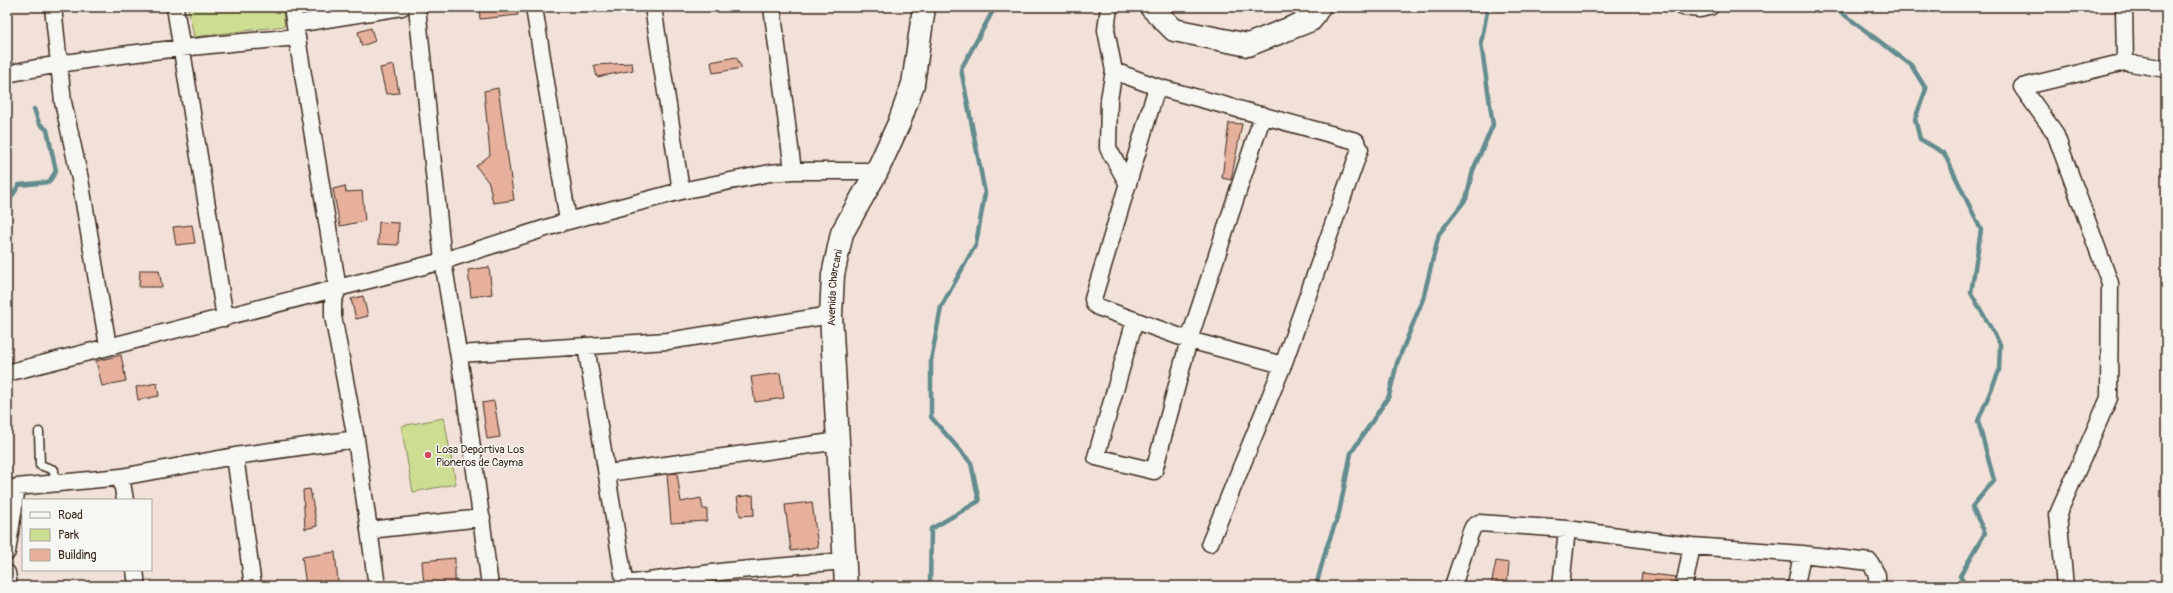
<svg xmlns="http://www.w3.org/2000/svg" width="2173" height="593" font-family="Pangolin,sans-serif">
	<rect width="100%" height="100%" fill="#f2e1d8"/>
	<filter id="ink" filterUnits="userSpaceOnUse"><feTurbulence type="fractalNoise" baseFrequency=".025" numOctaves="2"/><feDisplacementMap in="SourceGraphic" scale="8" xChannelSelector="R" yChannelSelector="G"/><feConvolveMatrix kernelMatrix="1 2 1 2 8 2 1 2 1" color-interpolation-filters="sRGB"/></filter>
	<g filter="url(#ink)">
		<path fill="#cdde92" stroke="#848458" d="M188 7H282L285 26 194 37Z
			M444 418 456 484 413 492 401 426Z"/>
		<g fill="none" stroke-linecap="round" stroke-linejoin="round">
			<path stroke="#638c8f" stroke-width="4.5" d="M1834 7 1911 65 1926 89 1915 119 1920 139 1944 153 1981 230 1971 293 2000 344 1999 371 1978 421 1994 480 1972 507 1985 533 1960 576 1966 586
				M7 204 19 185 49 182 56 171 47 130 39 123 34 109
				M7 232V242
				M930 586 931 529 979 501 971 463 931 417V361L941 307 976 244 985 193 961 69 995 7
				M1316 586 1326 549 1339 513 1351 453 1389 396 1397 363 1423 299 1439 234 1466 199 1473 170 1493 125 1481 43 1488 7"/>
		</g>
		<path fill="#e7b09d" stroke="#3b2a1e" d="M479 7H517L518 15 480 19Z
			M371 28 375 41 362 46 358 32Z
			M736 57 742 68 713 73 711 62Z
			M632 63 633 70 597 77 594 65Z
			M394 65 399 93 386 94 380 68Z
			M498 88 514 200 493 203 489 183 476 166 490 155 484 91Z
			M1229 123 1242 124 1231 180 1222 178Z
			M345 186 346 192 362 191 365 221 340 226 333 189Z
			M379 222 399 223 398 245 378 244Z
			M192 225 195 243 176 245 173 227Z
			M489 267 492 294 471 297 468 270Z
			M140 270H159L162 287H139Z
			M363 296 368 316 356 319 351 299Z
			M121 355 126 381 102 386 96 361Z
			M780 373 784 398 755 402 751 377Z
			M157 383 159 396 138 400 136 387Z
			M494 401 500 437 487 439 482 403Z
			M677 473 681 502 701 498 703 509H707V521L671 523 667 474Z
			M310 489 317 526 305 529 303 490Z
			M753 495 754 515 740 516 737 497Z
			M812 502 818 547 791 551 785 505Z
			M335 552 338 582 306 586 302 557Z
			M455 558V586H424L422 561Z
			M1496 561 1509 563 1507 586H1491Z
			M1642 573 1676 577 1675 586H1640Z"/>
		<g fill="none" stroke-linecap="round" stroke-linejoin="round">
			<g stroke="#3b2a1e" stroke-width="11">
				<path id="service" d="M39 432 40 465 54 470 55 483"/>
			</g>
			<g stroke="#3b2a1e" stroke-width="19">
				<path id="minor" d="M53 7 63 102 80 179 108 346
					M175 7 225 318
					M292 7 338 289 333 302V316L356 439 377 586
					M417 7 443 261 465 394 490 586
					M534 7 568 221
					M653 7 681 191
					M772 7 793 171
					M1109 7 1106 30 1114 71 1157 87 1356 141 1360 149 1283 365 1210 543
					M1683 7 1700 9 1710 7
					M2124 7 2125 62
					M295 24 402 7
					M1114 71 1109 99 1108 148 1128 184
					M7 74C102 54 200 46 297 37
					M1157 87 1093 299 1094 304 1098 307 1189 340 1283 365
					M1135 320 1096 457 1154 471 1189 340 1263 115
					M586 346 625 586
					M459 354 668 341 831 315
					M7 373 443 261 568 221 681 191 770 173 793 171H877
					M235 456 253 586
					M608 473 839 441
					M121 477 125 500
					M369 530 482 518
					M7 552 17 487 121 477 235 456 356 439
					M135 570 137 586
					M7 573 9 586
					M625 584 728 571 845 561
					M1453 586 1470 534 1473 527 1479 523 1567 529 1692 546 1802 554 1870 562 1877 575V586
					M1561 586 1567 529
					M1684 586 1692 546
					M1796 586 1802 554
					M2065 586 2058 514 2109 398 2110 283 2055 133 2022 87 2125 62 2166 69"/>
			</g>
			<g stroke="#3b2a1e" stroke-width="25">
				<g id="secondary">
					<path d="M1151 7 1174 30 1248 45 1311 20 1319 7"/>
					<path id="s1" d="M846 586 831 315 833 275 842 233 877 171 899 123 913 84 924 7"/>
				</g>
			</g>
			<use href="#service" stroke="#f6f6f2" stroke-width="8"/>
			<use href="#minor" stroke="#f6f6f2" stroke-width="16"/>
			<use href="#secondary" stroke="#f6f6f2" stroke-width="22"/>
		</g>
	</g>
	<circle fill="#d1495b" stroke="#f6f6f2" stroke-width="1.5" cx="428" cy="455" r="4"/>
	<g text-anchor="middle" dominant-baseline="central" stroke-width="3" stroke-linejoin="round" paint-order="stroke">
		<g font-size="11" fill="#3b2a1e" stroke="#f6f6f2">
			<text stroke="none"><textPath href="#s1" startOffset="299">Avenida Charcani</textPath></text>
		</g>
		<g font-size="11" fill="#3b2a1e" stroke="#f6f6f2" text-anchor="start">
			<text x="436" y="449">Losa Deportiva Los<tspan x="436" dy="13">Pioneros de Cayma</tspan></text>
		</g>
	</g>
	<rect width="2173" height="593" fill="none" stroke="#f6f6f2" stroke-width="24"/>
	<rect x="12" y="12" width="2149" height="569" fill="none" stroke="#3b2a1e" stroke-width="1.5" filter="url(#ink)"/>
	<rect x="22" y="499" width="130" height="72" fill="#f6f6f2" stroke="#aba49d"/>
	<rect x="30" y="512" width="20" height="6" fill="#f6f6f2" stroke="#aba49d"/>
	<text x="58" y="519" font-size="12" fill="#3b2a1e">Road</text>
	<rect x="30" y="529" width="20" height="12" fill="#cdde92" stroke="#aba49d"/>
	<text x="58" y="539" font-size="12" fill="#3b2a1e">Park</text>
	<rect x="30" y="549" width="20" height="12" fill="#e7b09d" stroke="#aba49d"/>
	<text x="58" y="559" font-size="12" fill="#3b2a1e">Building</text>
</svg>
